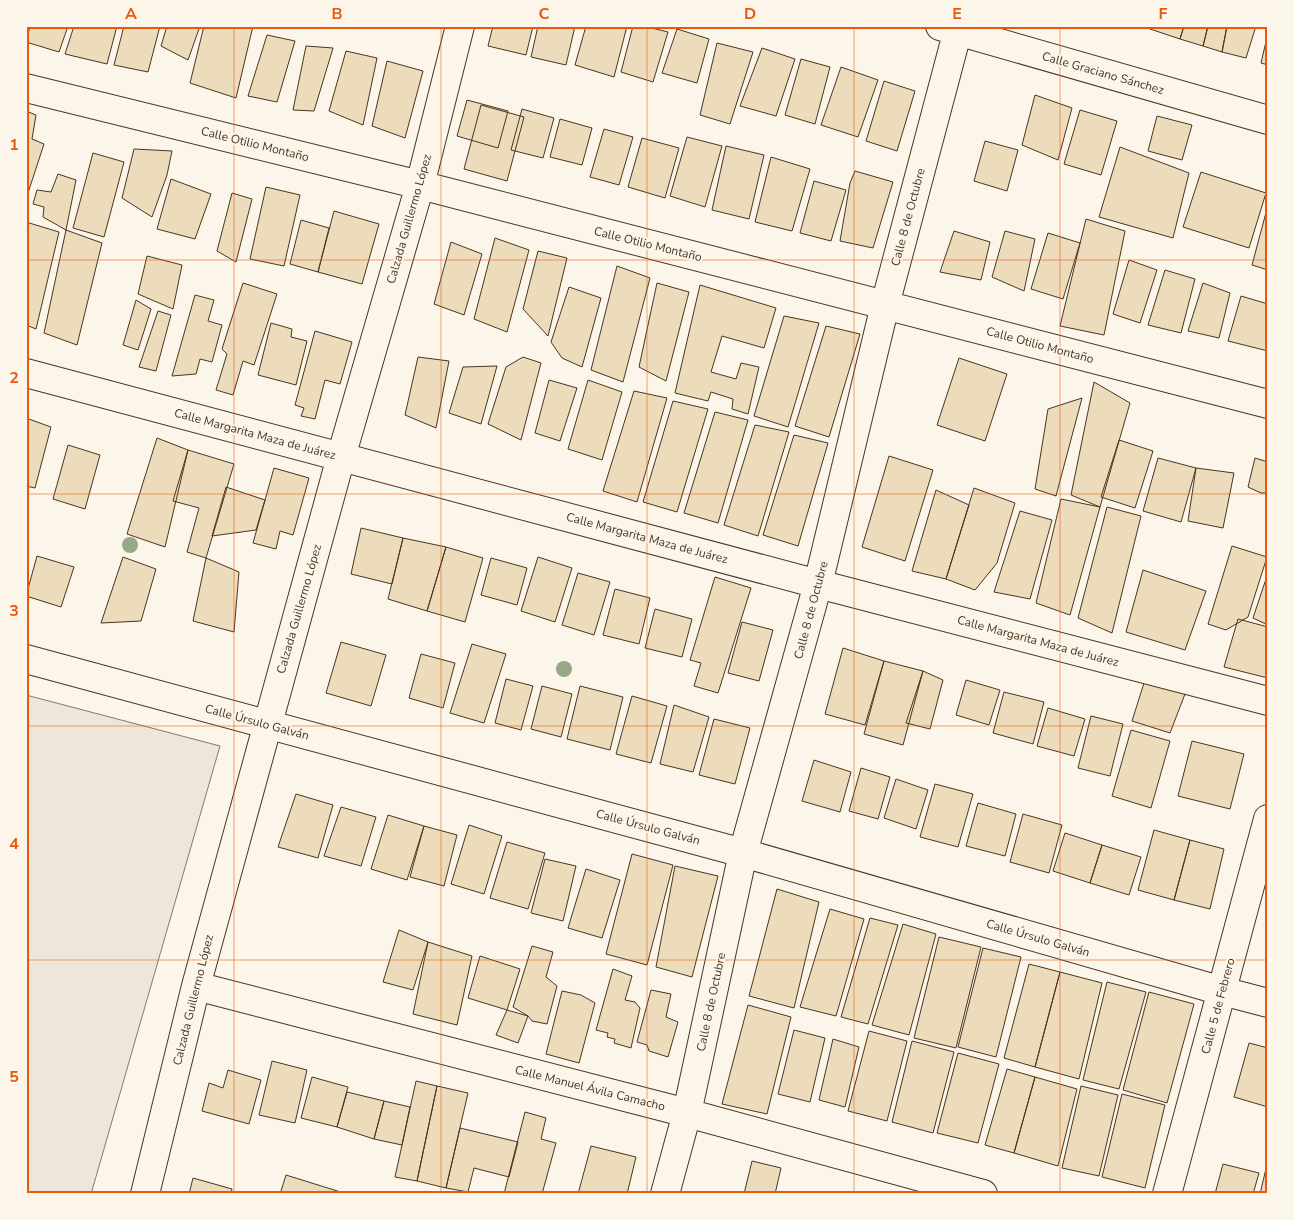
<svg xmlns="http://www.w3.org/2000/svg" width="1294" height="1220" font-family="'Nunito Sans',sans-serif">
	<rect width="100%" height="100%" fill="#fbf6e9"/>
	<path fill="#ede6d9" stroke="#887966" d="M26 695 220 746 91 1194H26Z"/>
	<path fill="#ecdcbc" stroke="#4a3520" d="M30 26H68L59 52 26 42Z
		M74 26H117L107 64 65 54Z
		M124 26H160L148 72 114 65Z
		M167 26H200L188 60 161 46Z
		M204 26H253L236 98 190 83Z
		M493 26H533L526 55 488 46Z
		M538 26H575L566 65 531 57Z
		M586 26H627L614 77 575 65Z
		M633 26H644L668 32 653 82 621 72Z
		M1141 26H1184L1180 39Z
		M1184 26H1208L1203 46 1180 39Z
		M1208 26H1227L1222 52 1203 46Z
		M1227 26H1256L1246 58 1222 52Z
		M677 29 709 39 697 83 662 73Z
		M1268 33V65L1261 63Z
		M267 35 295 41 277 102 248 96Z
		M717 43 753 52 730 124 700 115Z
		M306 46 333 48 314 111 293 110Z
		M762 48 795 59 776 116 740 106Z
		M346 51 377 58 363 125 329 111Z
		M801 59 830 67 815 124 785 115Z
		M387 61 423 71 405 138 372 126Z
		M841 67 878 80 858 137 821 125Z
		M884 81 915 91 897 151 866 141Z
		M1035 95 1072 108 1058 160 1022 145Z
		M467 100 508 111 498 148 457 136Z
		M481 105 524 117 507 181 464 169Z
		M522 109 554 118 543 158 511 150Z
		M1080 110 1117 121 1101 175 1064 164Z
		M26 111 36 115 32 139 44 144 26 199Z
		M1157 116 1192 125 1182 160 1148 151Z
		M560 119 592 128 582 165 550 157Z
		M604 129 633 137 619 185 590 177Z
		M687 137 722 146 705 207 670 196Z
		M642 138 679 148 665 198 628 187Z
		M985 141 1018 150 1007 191 974 181Z
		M726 146 764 155 749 219 712 210Z
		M1120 147 1189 173 1173 238 1099 217Z
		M134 149 172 151 167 175 152 217 122 198Z
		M93 153 124 162 104 237 73 228Z
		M771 157 810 169 792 231 755 222Z
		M855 171 893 182 873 248 840 241 850 183Z
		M1201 172 1266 193 1249 248 1183 227Z
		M58 174 76 180 66 230 43 217 44 207 33 204 37 190 51 192Z
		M171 179 211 194 195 239 157 229Z
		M814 181 846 190 831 241 800 233Z
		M266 187 300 195 284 266 250 259Z
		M232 193 252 199 236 262 217 251Z
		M1268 205V270L1252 265Z
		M334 211 379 224 362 284 318 272Z
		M1086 219 1125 231 1104 335 1060 326Z
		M301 220 329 228 318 272 290 264Z
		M26 222 59 232 36 329 26 325Z
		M66 230 102 243 77 345 44 333Z
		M954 231 990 242 981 280 940 272Z
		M1005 231 1035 239 1024 291 992 277Z
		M1048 233 1080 243 1063 299 1031 289Z
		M495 238 529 250 507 332 474 319Z
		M451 242 482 254 464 315 434 304Z
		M538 251 567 258 548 336 523 309Z
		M147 256 182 265 173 309 138 294Z
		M1129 260 1157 270 1140 323 1113 314Z
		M617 266 650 278 623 382 591 370Z
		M1165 270 1195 279 1181 333 1148 325Z
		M243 283 277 294 254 365 243 361 233 395 216 390 227 354 222 349Z
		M657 283 689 292 666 381 639 367Z
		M1203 283 1230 293 1219 338 1188 331Z
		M700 285 776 308 764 348 722 336 711 372 736 379 741 363 759 367 748 414 732 409 733 399 711 392 708 401 675 393Z
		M569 287 601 298 582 367 562 358 551 342Z
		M195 295 214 300 208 321 222 325 212 362 200 359 196 374 172 376Z
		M1241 296 1268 304V351L1228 341Z
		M136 300 151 309 138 350 123 345Z
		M158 311 171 315 156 371 139 367Z
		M784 316 819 323 788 427 754 416Z
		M271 323 292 329 291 337 307 341 296 385 258 375Z
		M826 326 860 334 829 437 795 426Z
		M315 331 352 342 340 384 325 380 315 419 301 416 304 408 295 405Z
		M418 357 449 361 436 428 405 415Z
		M523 357 541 363 521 440 488 424 506 367Z
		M959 358 1007 374 985 441 937 425Z
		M497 366 481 424 449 413 463 367Z
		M549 380 577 388 560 441 535 433Z
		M588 380 622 392 602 460 568 449Z
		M1094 382 1130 403 1100 507 1071 495Z
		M634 391 667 398 637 502 603 491Z
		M1082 398 1056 496 1035 489 1048 409Z
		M673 401 708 409 677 512 643 502Z
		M715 412 748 420 718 523 684 513Z
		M26 418 51 427 35 488 26 486Z
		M755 425 789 432 758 536 724 525Z
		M794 435 828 443 798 546 763 535Z
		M157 438 188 450 165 547 127 534Z
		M1119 440 1153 451 1135 508 1101 497Z
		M68 445 100 455 85 509 53 499Z
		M188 450 234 464 206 558 187 552 199 508 173 501Z
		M889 456 933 470 905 561 862 547Z
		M1158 458 1196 468 1181 522 1143 511Z
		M1255 458 1268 462V493H1261L1248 487Z
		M274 468 309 478 293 535 280 531 276 549 253 543Z
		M1196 468 1234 473 1223 528 1188 521Z
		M226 487 265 500 256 530 212 536Z
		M974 488 1015 503 997 563 975 590 946 579Z
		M936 490 969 505 946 579 912 571Z
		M1061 499 1100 507 1070 615 1036 603Z
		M1107 507 1141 516 1112 633 1078 618Z
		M1020 511 1052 520 1030 599 994 592Z
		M361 528 403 538 392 584 351 574Z
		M403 538 446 547 427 611 388 599Z
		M1232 546 1267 557 1248 617 1226 630 1208 624Z
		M446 547 483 558 465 622 427 611Z
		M37 556 74 567 61 607 26 596Z
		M123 557 156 569 141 621 101 623Z
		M538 557 572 568 555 622 521 611Z
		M206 558 239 572 234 632 193 621Z
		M491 558 527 568 517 605 481 595Z
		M1143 570 1206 591 1185 650 1126 632Z
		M578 573 610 582 594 635 562 625Z
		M1268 573V625L1253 618Z
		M715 577 751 588 718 693 694 686 701 663 690 660Z
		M615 589 650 598 639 644 603 635Z
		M655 609 692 619 682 657 645 648Z
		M1238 619 1268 627V678L1224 667Z
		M742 622 773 630 759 681 728 673Z
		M341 642 386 655 371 706 326 693Z
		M472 644 506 654 484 723 450 713Z
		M843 648 884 661 865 725 825 714Z
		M421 654 455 663 443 708 409 698Z
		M884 661 923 671 903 745 864 734Z
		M923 671 943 680 930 729 906 723Z
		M506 679 533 686 521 730 495 723Z
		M966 680 1000 690 989 725 956 715Z
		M1144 683 1185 694 1170 733 1132 721Z
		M542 686 572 694 561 737 531 729Z
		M580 686 623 697 610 750 567 739Z
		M1004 692 1044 702 1033 744 993 733Z
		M632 696 667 706 651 763 616 754Z
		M674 705 709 717 693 772 660 764Z
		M1048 708 1085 719 1074 756 1037 746Z
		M1091 716 1123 724 1110 776 1078 768Z
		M714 719 750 728 735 784 699 775Z
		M1131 730 1170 741 1151 808 1112 796Z
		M1192 741 1244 754 1230 809 1178 796Z
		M814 760 851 772 840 812 802 801Z
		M861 768 890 777 878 819 849 811Z
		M896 779 928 790 916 829 884 818Z
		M935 784 973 794 958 847 920 837Z
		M296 794 333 805 318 858 278 847Z
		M978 803 1016 814 1005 856 966 846Z
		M341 807 376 817 361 866 324 856Z
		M1023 814 1062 825 1049 873 1010 862Z
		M388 815 424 826 407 880 371 869Z
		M469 825 502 836 484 894 451 884Z
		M424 826 457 835 444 886 410 877Z
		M1154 830 1190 840 1174 900 1138 890Z
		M1065 833 1102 845 1090 883 1053 871Z
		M1190 840 1224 849 1210 909 1174 900Z
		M507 842 545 853 528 909 490 898Z
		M1102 845 1141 857 1129 895 1090 883Z
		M632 854 673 865 647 965 606 954Z
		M545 859 576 866 563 921 531 913Z
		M675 866 718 876 692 977 656 967Z
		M586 869 620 880 602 938 568 928Z
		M777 889 819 902 794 1008 749 996Z
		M830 909 864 919 836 1016 800 1007Z
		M870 918 898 925 868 1024 841 1017Z
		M903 924 936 934 909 1035 872 1025Z
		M399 930 428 942 413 990 383 982Z
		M939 937 981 947 956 1048 914 1038Z
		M428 942 472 956 457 1025 413 1014Z
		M532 946 553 952 546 977 557 986 547 1024 532 1021 528 1016 513 1007Z
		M983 948 1021 957 996 1057 958 1047Z
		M480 956 520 969 507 1010 468 998Z
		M1029 964 1060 972 1035 1067 1004 1058Z
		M613 969 632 976 625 1000 635 1002 640 1008 631 1048 614 1043 615 1039 607 1037 608 1033 596 1030Z
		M1060 972 1102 983 1079 1079 1035 1067Z
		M1107 982 1146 992 1119 1089 1083 1080Z
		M651 990 671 994 666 1017 678 1022 668 1057 649 1051 647 1045 637 1042Z
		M562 991 581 995 595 1003 579 1063 546 1054Z
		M1149 992 1194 1004 1167 1103 1123 1090Z
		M748 1005 791 1017 767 1114 722 1104Z
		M507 1010 528 1016 518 1043 496 1035Z
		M794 1030 825 1038 810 1102 778 1094Z
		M869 1031 907 1041 887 1121 848 1111Z
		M833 1039 859 1047 845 1107 819 1100Z
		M912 1041 954 1052 933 1133 892 1122Z
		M1249 1043 1268 1048V1107L1234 1097Z
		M958 1053 999 1064 978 1143 937 1133Z
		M272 1061 307 1070 295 1123 259 1115Z
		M1007 1069 1035 1077 1014 1153 985 1145Z
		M228 1070 261 1080 249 1124 202 1111 209 1083 223 1088Z
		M312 1077 348 1087 337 1127 301 1118Z
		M1035 1077 1077 1089 1058 1166 1014 1153Z
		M416 1081 437 1086 417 1181 395 1177Z
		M437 1086 468 1093 446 1188 417 1181Z
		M1081 1086 1118 1095 1099 1176 1062 1168Z
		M347 1092 384 1101 374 1139 337 1127Z
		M1122 1094 1165 1105 1145 1188 1102 1177Z
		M384 1101 410 1107 402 1145 374 1139Z
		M525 1112 546 1118 541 1139 556 1143 542 1194H504Z
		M460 1128 518 1142 509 1177 474 1168 468 1192 446 1188Z
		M591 1146 636 1157 627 1194H578Z
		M1268 1160V1194H1260Z
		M752 1161 781 1168 775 1194H744Z
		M1223 1164 1259 1173 1253 1194H1215Z
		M286 1175 347 1194H280Z
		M193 1178 232 1189 231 1194H189Z"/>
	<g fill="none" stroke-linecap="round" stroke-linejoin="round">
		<g stroke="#4a3520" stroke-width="30">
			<path id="minor" d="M940 26 1268 120
				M26 88 420 185 1268 404
				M26 373 818 584 1268 701
				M26 659 743 853 1222 991 1268 1003
				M196 986 687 1113 983 1194
				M145 1194 196 986 341 457 420 185 460 26
				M665 1194 687 1113 743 853 818 584 885 305 959 26
				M1167 1194 1268 819"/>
		</g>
		<use href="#minor" stroke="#fbf6e9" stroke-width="28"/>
	</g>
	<g fill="#96a887">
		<circle cx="130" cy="545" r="8"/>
		<circle cx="564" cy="669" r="8"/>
	</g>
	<path fill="none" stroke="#e8590c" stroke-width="1" stroke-opacity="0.55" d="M234 26V1194M441 26V1194M647 26V1194M854 26V1194M1060 26V1194M26 260H1268M26 494H1268M26 726H1268M26 960H1268"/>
	<g text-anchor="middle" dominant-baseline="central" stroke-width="4" stroke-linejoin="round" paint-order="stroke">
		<g font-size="12" fill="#4a3520" stroke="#fbf6e9">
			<text transform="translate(1103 73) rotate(16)">Calle Graciano Sánchez</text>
			<text transform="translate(255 144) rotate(14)">Calle Otilio Montaño</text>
			<text transform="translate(908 217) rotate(-75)">Calle 8 de Octubre</text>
			<text transform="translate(409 219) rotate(-74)">Calzada Guillermo López</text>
			<text transform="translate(648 244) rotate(14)">Calle Otilio Montaño</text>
			<text transform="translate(1040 345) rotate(15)">Calle Otilio Montaño</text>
			<text transform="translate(255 434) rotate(15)">Calle Margarita Maza de Juárez</text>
			<text transform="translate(647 538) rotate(15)">Calle Margarita Maza de Juárez</text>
			<text transform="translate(299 609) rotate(-74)">Calzada Guillermo López</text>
			<text transform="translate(811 610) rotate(-75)">Calle 8 de Octubre</text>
			<text transform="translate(1038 641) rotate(15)">Calle Margarita Maza de Juárez</text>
			<text transform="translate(257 722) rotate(15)">Calle Úrsulo Galván</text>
			<text transform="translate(648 827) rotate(15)">Calle Úrsulo Galván</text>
			<text transform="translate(1038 938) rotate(16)">Calle Úrsulo Galván</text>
			<text transform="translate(193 1000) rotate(-76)">Calzada Guillermo López</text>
			<text transform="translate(711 1002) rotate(-78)">Calle 8 de Octubre</text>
			<text transform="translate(1218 1006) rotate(-75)">Calle 5 de Febrero</text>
			<text transform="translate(590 1088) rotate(14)">Calle Manuel Ávila Camacho</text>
		</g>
	</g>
	<rect width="1294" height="1220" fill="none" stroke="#fbf6e9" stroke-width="55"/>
	<rect x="28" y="28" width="1238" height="1164" fill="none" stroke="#e8590c" stroke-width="2"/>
	<g font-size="16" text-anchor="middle" font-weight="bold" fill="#e8590c">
		<text x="131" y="19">A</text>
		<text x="337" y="19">B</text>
		<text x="544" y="19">C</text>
		<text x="750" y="19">D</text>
		<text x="957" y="19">E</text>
		<text x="1163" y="19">F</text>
		<text x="14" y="150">1</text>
		<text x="14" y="383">2</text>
		<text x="14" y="616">3</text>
		<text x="14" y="849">4</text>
		<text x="14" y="1082">5</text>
	</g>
</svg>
